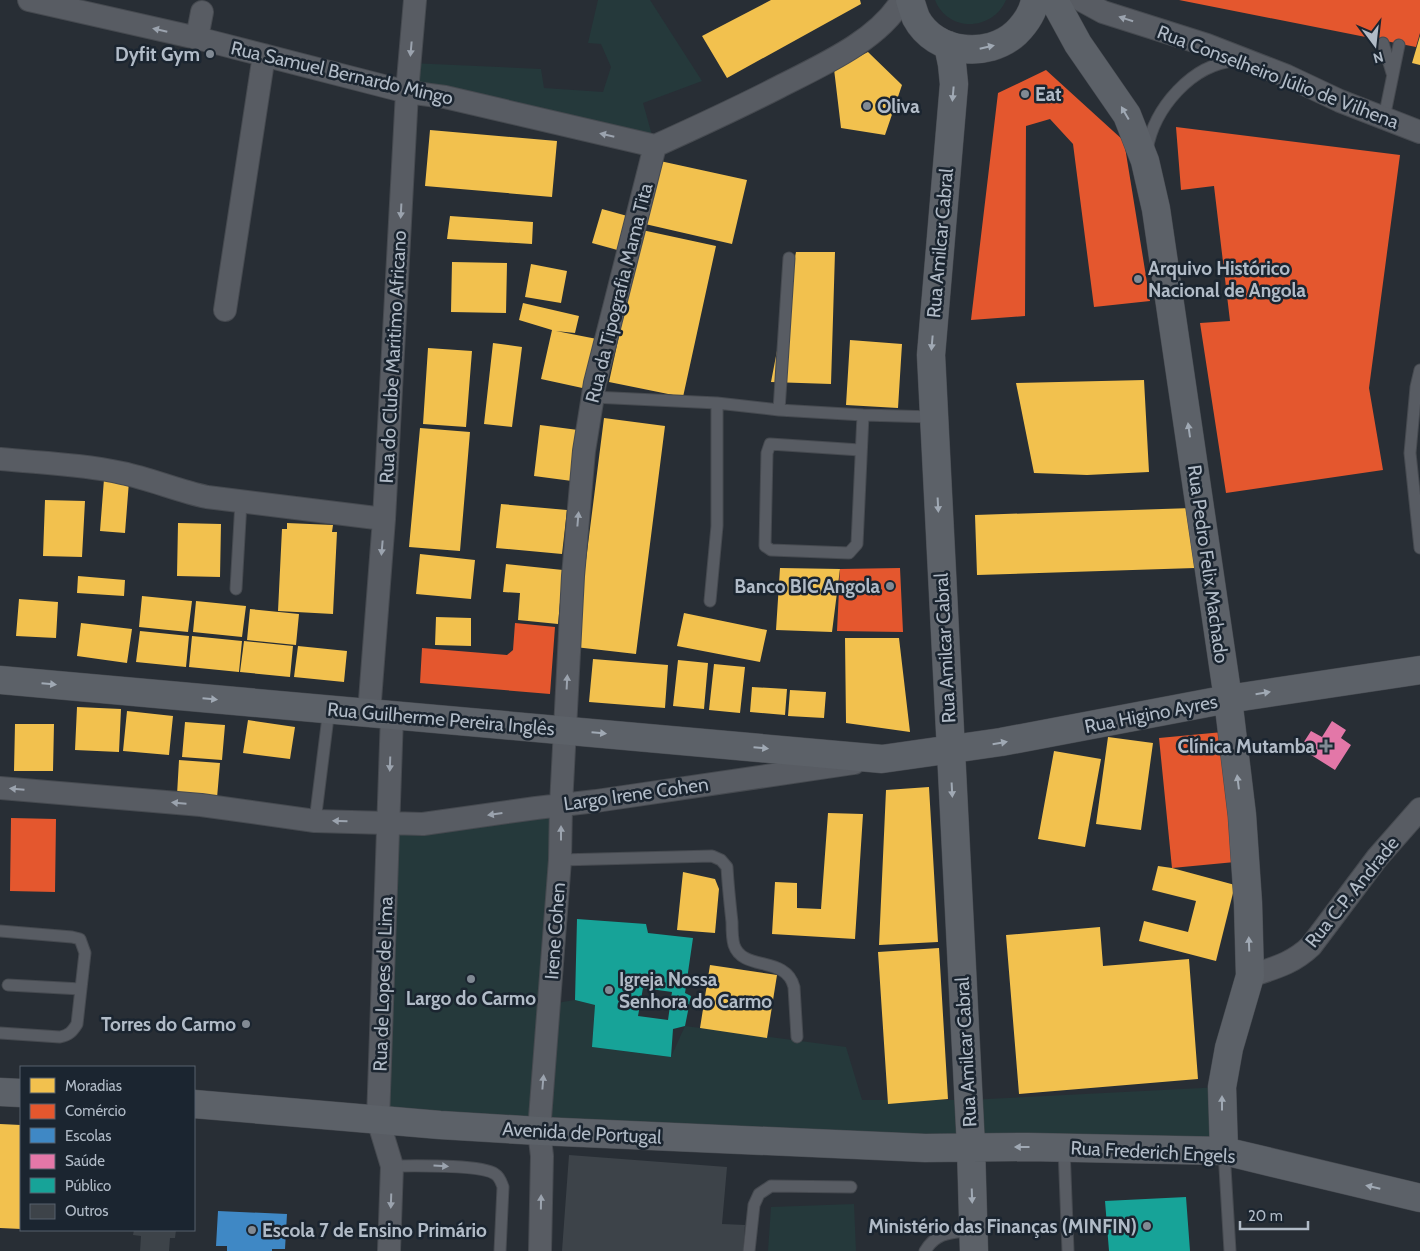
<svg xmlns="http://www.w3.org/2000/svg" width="1420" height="1251" font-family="Cabin,sans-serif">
	<rect width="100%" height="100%" fill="#282e35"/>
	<path fill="#25393b" d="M598 0H650L702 81 643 103 655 146 407 92 410 63 541 69 544 88 603 92 611 67 601 44 588 43Z
		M935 0H1006C993 31 948 33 935 0Z
		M561 805 550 1004 575 1000 595 1005 592 1047 671 1057 685 1026 846 1047 862 1100H968L1222 1087 1224 1151 378 1120 389 823Z
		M854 1204 856 1251H768L771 1207Z"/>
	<path fill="#f2c14e" d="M771 0H860L861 4 727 78 702 36Z
		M1420 36V65L1412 63Z
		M868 52 902 85 885 135 841 128 834 69Z
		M430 130 557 141 552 197 425 186Z
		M660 161 747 180 732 244 645 224Z
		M602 209 631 217 621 251 592 243Z
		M450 216 533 222 532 244 447 239Z
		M642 230 716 246 683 397 609 382Z
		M796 252H835L831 384 771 382Z
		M452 262 507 263 506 313 451 312Z
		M531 264 567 271 561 303 525 297Z
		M523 303 579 316 575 333 556 331 597 339 587 389 541 379 552 330 519 320Z
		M850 340 902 344 898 408 846 405Z
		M493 343 522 347 512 427 484 424Z
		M428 348 472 351 466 427 423 424Z
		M1144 380 1149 472 1087 475 1034 473 1016 383Z
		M604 418 665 426 636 654 575 647Z
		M540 425 578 430 572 481 534 476Z
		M420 428 470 432 460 551 409 547Z
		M104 479 129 481 125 533 100 531Z
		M45 500 85 501 82 557 43 556Z
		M501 504 567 510 562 554 496 548Z
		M1193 508 1195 568 977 575 975 515Z
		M178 523 221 524 220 577 177 576Z
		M287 523 333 525 332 532H337L333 614 278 611 282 529H287Z
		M420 554 475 560 471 599 416 594Z
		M506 564 563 570 558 624 518 620 520 593 503 592Z
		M780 568 840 569 832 632 776 630Z
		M78 576 125 580 124 596 77 593Z
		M142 596 192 601 188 632 139 627Z
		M19 599 58 602 56 638 16 636Z
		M196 601 246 606 242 637 193 632Z
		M250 609 299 614 296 645 247 640Z
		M684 613 767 630 760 662 677 646Z
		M436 617 471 618V646L435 645Z
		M81 623 132 629 127 663 77 656Z
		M140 631 189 636 186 667 136 662Z
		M192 636 242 641 239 672 189 667Z
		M845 638H899L910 732 846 723Z
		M244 641 293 646 290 677 240 672Z
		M298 646 347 651 344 682 294 677Z
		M593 659 668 665 665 708 589 702Z
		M678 660 708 663 704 709 673 706Z
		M714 664 745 667 740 713 709 710Z
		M752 687 787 689 785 715 750 712Z
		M790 690 826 692 824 718 788 716Z
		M77 707 121 709 119 752 75 750Z
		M127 711 173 716 169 755 123 751Z
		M248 720 295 727 290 759 243 753Z
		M185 722 225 725 222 760 182 757Z
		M15 724H54L53 771H14Z
		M1108 737 1153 743 1141 830 1096 824Z
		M1054 751 1101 759 1085 847 1038 839Z
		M179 760 220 763 217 798 177 795Z
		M929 787 938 942 879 945 886 790Z
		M828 813 863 814 855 939 772 934 775 882 797 883V908L821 909Z
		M1158 866 1172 868 1235 885 1216 961 1139 941 1144 921 1188 932 1196 901 1152 890Z
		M683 872 715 879 719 889 715 933 677 930Z
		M1100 927 1103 966 1189 959 1198 1079 1019 1094 1006 935Z
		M939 948 948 1099 888 1104 878 952Z
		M710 965 777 975 767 1038 700 1028Z
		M0 1124 21 1125V1229L0 1228Z"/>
	<path fill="#e4572e" d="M1179 0H1420V33L1416 47Z
		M1046 70 1124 141 1150 301 1094 307 1073 144 1050 119 1026 126 1025 316 971 320 998 93Z
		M1176 127 1400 155 1369 388 1383 470 1226 493 1200 323 1230 321 1214 186 1181 190Z
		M900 568 903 632 837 631 840 569Z
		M515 623 555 627 550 694 420 683 422 648 507 655 513 650Z
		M1223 732 1235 862 1172 868 1159 738Z
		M11 818 56 819 55 892 10 891Z"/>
	<path fill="#3f88c5" d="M218 1211 287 1214 285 1249H272V1251H227V1246H216Z"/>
	<path fill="#e377a8" d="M1332 721 1346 730 1341 738 1351 745 1335 770 1300 748 1311 731 1322 737Z"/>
	<path fill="#17a398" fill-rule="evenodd" d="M577 919 646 924 648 933 693 938 685 993 691 996 685 1026 673 1029 671 1057 592 1047 595 1005 575 1000ZM643 988 672 992 668 1020 638 1016Z
		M1186 1197 1190 1251H1109L1105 1201Z"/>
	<path fill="#3d4349" d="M569 1155 727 1167 722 1224 745 1225 743 1251H562Z
		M134 1230H176L175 1238H170L169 1251H140L141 1236 133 1235Z"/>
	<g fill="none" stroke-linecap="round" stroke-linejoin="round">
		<g stroke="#464a50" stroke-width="13">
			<path id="lane" d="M1383 43 1392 73
				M1384 118 1399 45
				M1147 150C1154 108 1192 64 1235 61
				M1420 370 1416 387 1410 453 1420 548
				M593 397 717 403 779 410 863 415 934 417
				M779 410 789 258
				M860 450 770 444 767 453 765 546 771 550 849 553 857 544 863 415
				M236 589 241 502
				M710 601 717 526V403
				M315 821 329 709
				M560 860 712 856 721 860 727 867C728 885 730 904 732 922 732 929 732 938 734 945 743 972 786 955 794 987L797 1037
				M0 931 72 937 80 939 85 953 77 1024C72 1032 69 1035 60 1037L0 1033
				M8 985 81 989
				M1064 1148 1068 1251
				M1224 1151 1230 1251
				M392 1166C412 1166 481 1164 495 1174 500 1177 501 1182 503 1187L500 1251
				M749 1251 754 1205 759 1194 771 1186 851 1187
				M925 1251C937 1231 952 1233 973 1230"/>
		</g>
		<g stroke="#464a50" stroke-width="24">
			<path id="street" d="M29 0 197 38 407 92 445 97 655 146
				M1081 0 1103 12 1207 45 1287 76 1340 101 1420 132
				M197 38 202 12
				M655 146C697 127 738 108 779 87 820 66 878 41 902 0
				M225 310 264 55
				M0 459C40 463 82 464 122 473 151 479 178 491 207 497L384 519
				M369 713 384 519 407 92 415 0
				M0 788 201 805 315 821 423 824 536 808 596 801 854 763
				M1250 976C1274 968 1292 964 1311 946L1377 858 1420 809
				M389 1251 392 1166 378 1120 392 715
				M540 1251 542 1156 539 1131 560 860 561 805 573 576 584 451 595 383 655 146"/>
		</g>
		<g stroke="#464a50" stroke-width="29">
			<path id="secondary" d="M910 0C912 6 914 13 916 18 935 54 988 59 1016 33 1025 24 1033 13 1035 0
				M1054 0 1078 44 1127 115 1145 161 1156 209 1228 699 1242 815 1248 903 1250 976 1229 1048 1222 1087 1224 1151
				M948 45 952 64 954 84 931 355 971 1147 974 1251
				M0 680 882 759 1001 742 1228 699 1420 670
				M0 1092 21 1093
				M194 1104 440 1125 539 1131 925 1148 1029 1147 1224 1151 1420 1198"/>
		</g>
		<use href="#lane" stroke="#585c63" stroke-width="11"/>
		<use href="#street" stroke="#585c63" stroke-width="22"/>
		<use href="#secondary" stroke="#5c6168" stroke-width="28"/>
	</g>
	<defs><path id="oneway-solid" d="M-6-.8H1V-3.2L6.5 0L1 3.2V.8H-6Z" transform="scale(1.25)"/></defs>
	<g fill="#9ba3ae">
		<use href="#oneway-solid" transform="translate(1126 19) rotate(-162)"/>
		<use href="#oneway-solid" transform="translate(160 30) rotate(-167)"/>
		<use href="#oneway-solid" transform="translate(411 49) rotate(95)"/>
		<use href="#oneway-solid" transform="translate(607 135) rotate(-167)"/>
		<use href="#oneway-solid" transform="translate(401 211) rotate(93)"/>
		<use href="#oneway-solid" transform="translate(578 519) rotate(-85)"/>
		<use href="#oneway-solid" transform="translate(382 548) rotate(95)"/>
		<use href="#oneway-solid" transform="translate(567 682) rotate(-87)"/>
		<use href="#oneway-solid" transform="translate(390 764) rotate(92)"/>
		<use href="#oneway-solid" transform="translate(17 789) rotate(-175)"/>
		<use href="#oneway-solid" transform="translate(179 803) rotate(-175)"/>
		<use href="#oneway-solid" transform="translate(495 814) rotate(172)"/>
		<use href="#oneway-solid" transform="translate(340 821) rotate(-178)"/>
		<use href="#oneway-solid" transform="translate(561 833) rotate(-90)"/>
		<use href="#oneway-solid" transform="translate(543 1082) rotate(-85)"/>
		<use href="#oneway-solid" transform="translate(441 1166) rotate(3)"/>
		<use href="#oneway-solid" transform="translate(391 1201) rotate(92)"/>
		<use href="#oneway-solid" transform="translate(541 1202) rotate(-89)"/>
	</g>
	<g fill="#a0a9b4">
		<use href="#oneway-solid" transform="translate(987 47) rotate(-13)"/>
		<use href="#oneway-solid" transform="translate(953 94) rotate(95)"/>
		<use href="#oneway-solid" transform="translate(1125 113) rotate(-120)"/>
		<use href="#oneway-solid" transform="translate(932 343) rotate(95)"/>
		<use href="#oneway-solid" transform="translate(1189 430) rotate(-98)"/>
		<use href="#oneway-solid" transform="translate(938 505) rotate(87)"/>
		<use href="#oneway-solid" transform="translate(49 684) rotate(5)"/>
		<use href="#oneway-solid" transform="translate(1263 693) rotate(-9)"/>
		<use href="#oneway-solid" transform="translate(210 699) rotate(5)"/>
		<use href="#oneway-solid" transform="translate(599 733) rotate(5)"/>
		<use href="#oneway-solid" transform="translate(1000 743) rotate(-10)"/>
		<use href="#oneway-solid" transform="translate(761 748) rotate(5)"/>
		<use href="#oneway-solid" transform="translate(1238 782) rotate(-97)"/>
		<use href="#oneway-solid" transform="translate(952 790) rotate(87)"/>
		<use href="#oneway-solid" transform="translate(1249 944) rotate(-92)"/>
		<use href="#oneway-solid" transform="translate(1222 1103) rotate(-90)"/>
		<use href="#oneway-solid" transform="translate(1022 1147) rotate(-180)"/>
		<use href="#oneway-solid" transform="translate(1373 1187) rotate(-167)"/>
		<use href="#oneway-solid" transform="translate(972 1196) rotate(88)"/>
	</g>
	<g fill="#818a94" stroke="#1b2530" stroke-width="2">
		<circle cx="210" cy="54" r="5"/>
		<circle cx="1025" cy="94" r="5"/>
		<circle cx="867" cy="106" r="5"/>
		<circle cx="1138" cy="279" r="5"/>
		<circle cx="890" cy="586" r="5"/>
		<path d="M1323.5 738.5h5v5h5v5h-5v5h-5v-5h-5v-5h5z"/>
		<circle cx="471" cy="979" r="5"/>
		<circle cx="609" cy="990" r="5"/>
		<circle cx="246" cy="1024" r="5"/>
		<circle cx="1147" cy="1226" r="5"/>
		<circle cx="252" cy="1230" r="5"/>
	</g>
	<g text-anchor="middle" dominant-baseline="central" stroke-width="5" stroke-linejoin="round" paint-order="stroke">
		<g font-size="19" font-weight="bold" fill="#b1bbc7" stroke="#1b2530" text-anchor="end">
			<text x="200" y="54">Dyfit Gym</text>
			<text x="1035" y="94" text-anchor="start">Eat</text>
			<text x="877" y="106" text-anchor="start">Oliva</text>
			<text x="1148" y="268" text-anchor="start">Arquivo Histórico<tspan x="1148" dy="22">Nacional de Angola</tspan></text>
			<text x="880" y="586">Banco BIC Angola</text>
			<text x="1315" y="746">Clínica Mutamba</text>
			<text x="619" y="979" text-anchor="start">Igreja Nossa<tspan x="619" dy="22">Senhora do Carmo</tspan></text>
			<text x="471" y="998" text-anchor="middle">Largo do Carmo</text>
			<text x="236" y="1024">Torres do Carmo</text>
			<text x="1137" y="1226">Ministério das Finanças (MINFIN)</text>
			<text x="262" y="1230" text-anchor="start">Escola 7 de Ensino Primário</text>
		</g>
		<g font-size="19" fill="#b1bbc7" stroke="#1b2530">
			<text transform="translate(342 73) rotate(13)">Rua Samuel Bernardo Mingo</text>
			<text transform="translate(1278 77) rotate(21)">Rua Conselheiro Júlio de Vilhena</text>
			<text transform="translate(940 243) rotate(-85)">Rua Amilcar Cabral</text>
			<text transform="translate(619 293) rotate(-76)">Rua da Tipografia Mama Tita</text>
			<text transform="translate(393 357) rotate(-87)">Rua do Clube Maritimo Africano</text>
			<text transform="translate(1208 564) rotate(82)">Rua Pedro Felix Machado</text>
			<text transform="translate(945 648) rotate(-93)">Rua Amilcar Cabral</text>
			<text transform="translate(1151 714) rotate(-11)">Rua Higino Ayres</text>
			<text transform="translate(441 719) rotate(5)">Rua Guilherme Pereira Inglês</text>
			<text transform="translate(636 794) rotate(-8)">Largo Irene Cohen</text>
			<text transform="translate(1352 892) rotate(-51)">Rua C.P. Andrade</text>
			<text transform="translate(555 931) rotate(-86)">Irene Cohen</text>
			<text transform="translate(383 984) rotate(-88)">Rua de Lopes de Lima</text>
			<text transform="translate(966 1052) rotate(-93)">Rua Amilcar Cabral</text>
			<text transform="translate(582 1133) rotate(3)">Avenida de Portugal</text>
			<text transform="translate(1153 1152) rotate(3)">Rua Frederich Engels</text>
		</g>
	</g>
	<rect x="20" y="1066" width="175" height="165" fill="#1b2530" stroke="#57616c"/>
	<rect x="30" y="1078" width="25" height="15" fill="#f2c14e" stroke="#57616c"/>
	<text x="65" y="1091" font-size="15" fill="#b1bbc7">Moradias</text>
	<rect x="30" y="1104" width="25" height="15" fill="#e4572e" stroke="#57616c"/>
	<text x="65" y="1116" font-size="15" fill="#b1bbc7">Comércio</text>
	<rect x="30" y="1128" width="25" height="15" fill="#3f88c5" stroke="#57616c"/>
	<text x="65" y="1141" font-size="15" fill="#b1bbc7">Escolas</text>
	<rect x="30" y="1154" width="25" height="15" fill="#e377a8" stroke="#57616c"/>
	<text x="65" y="1166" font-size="15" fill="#b1bbc7">Saúde</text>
	<rect x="30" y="1178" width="25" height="15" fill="#17a398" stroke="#57616c"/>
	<text x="65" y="1191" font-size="15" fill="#b1bbc7">Público</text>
	<rect x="30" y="1204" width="25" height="15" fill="#3d4349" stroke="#57616c"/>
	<text x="65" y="1216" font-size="15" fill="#b1bbc7">Outros</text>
	<g transform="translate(1375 45) rotate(165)" stroke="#1b2530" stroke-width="4" paint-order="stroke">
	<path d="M0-4L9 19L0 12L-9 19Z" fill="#b1bbc7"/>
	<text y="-8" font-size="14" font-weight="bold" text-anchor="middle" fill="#b1bbc7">N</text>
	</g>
	<path d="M1240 1221v8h68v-8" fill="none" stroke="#b1bbc7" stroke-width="2.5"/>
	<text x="1248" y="1221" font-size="15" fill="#b1bbc7" stroke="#1b2530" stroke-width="4" paint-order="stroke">20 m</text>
</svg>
